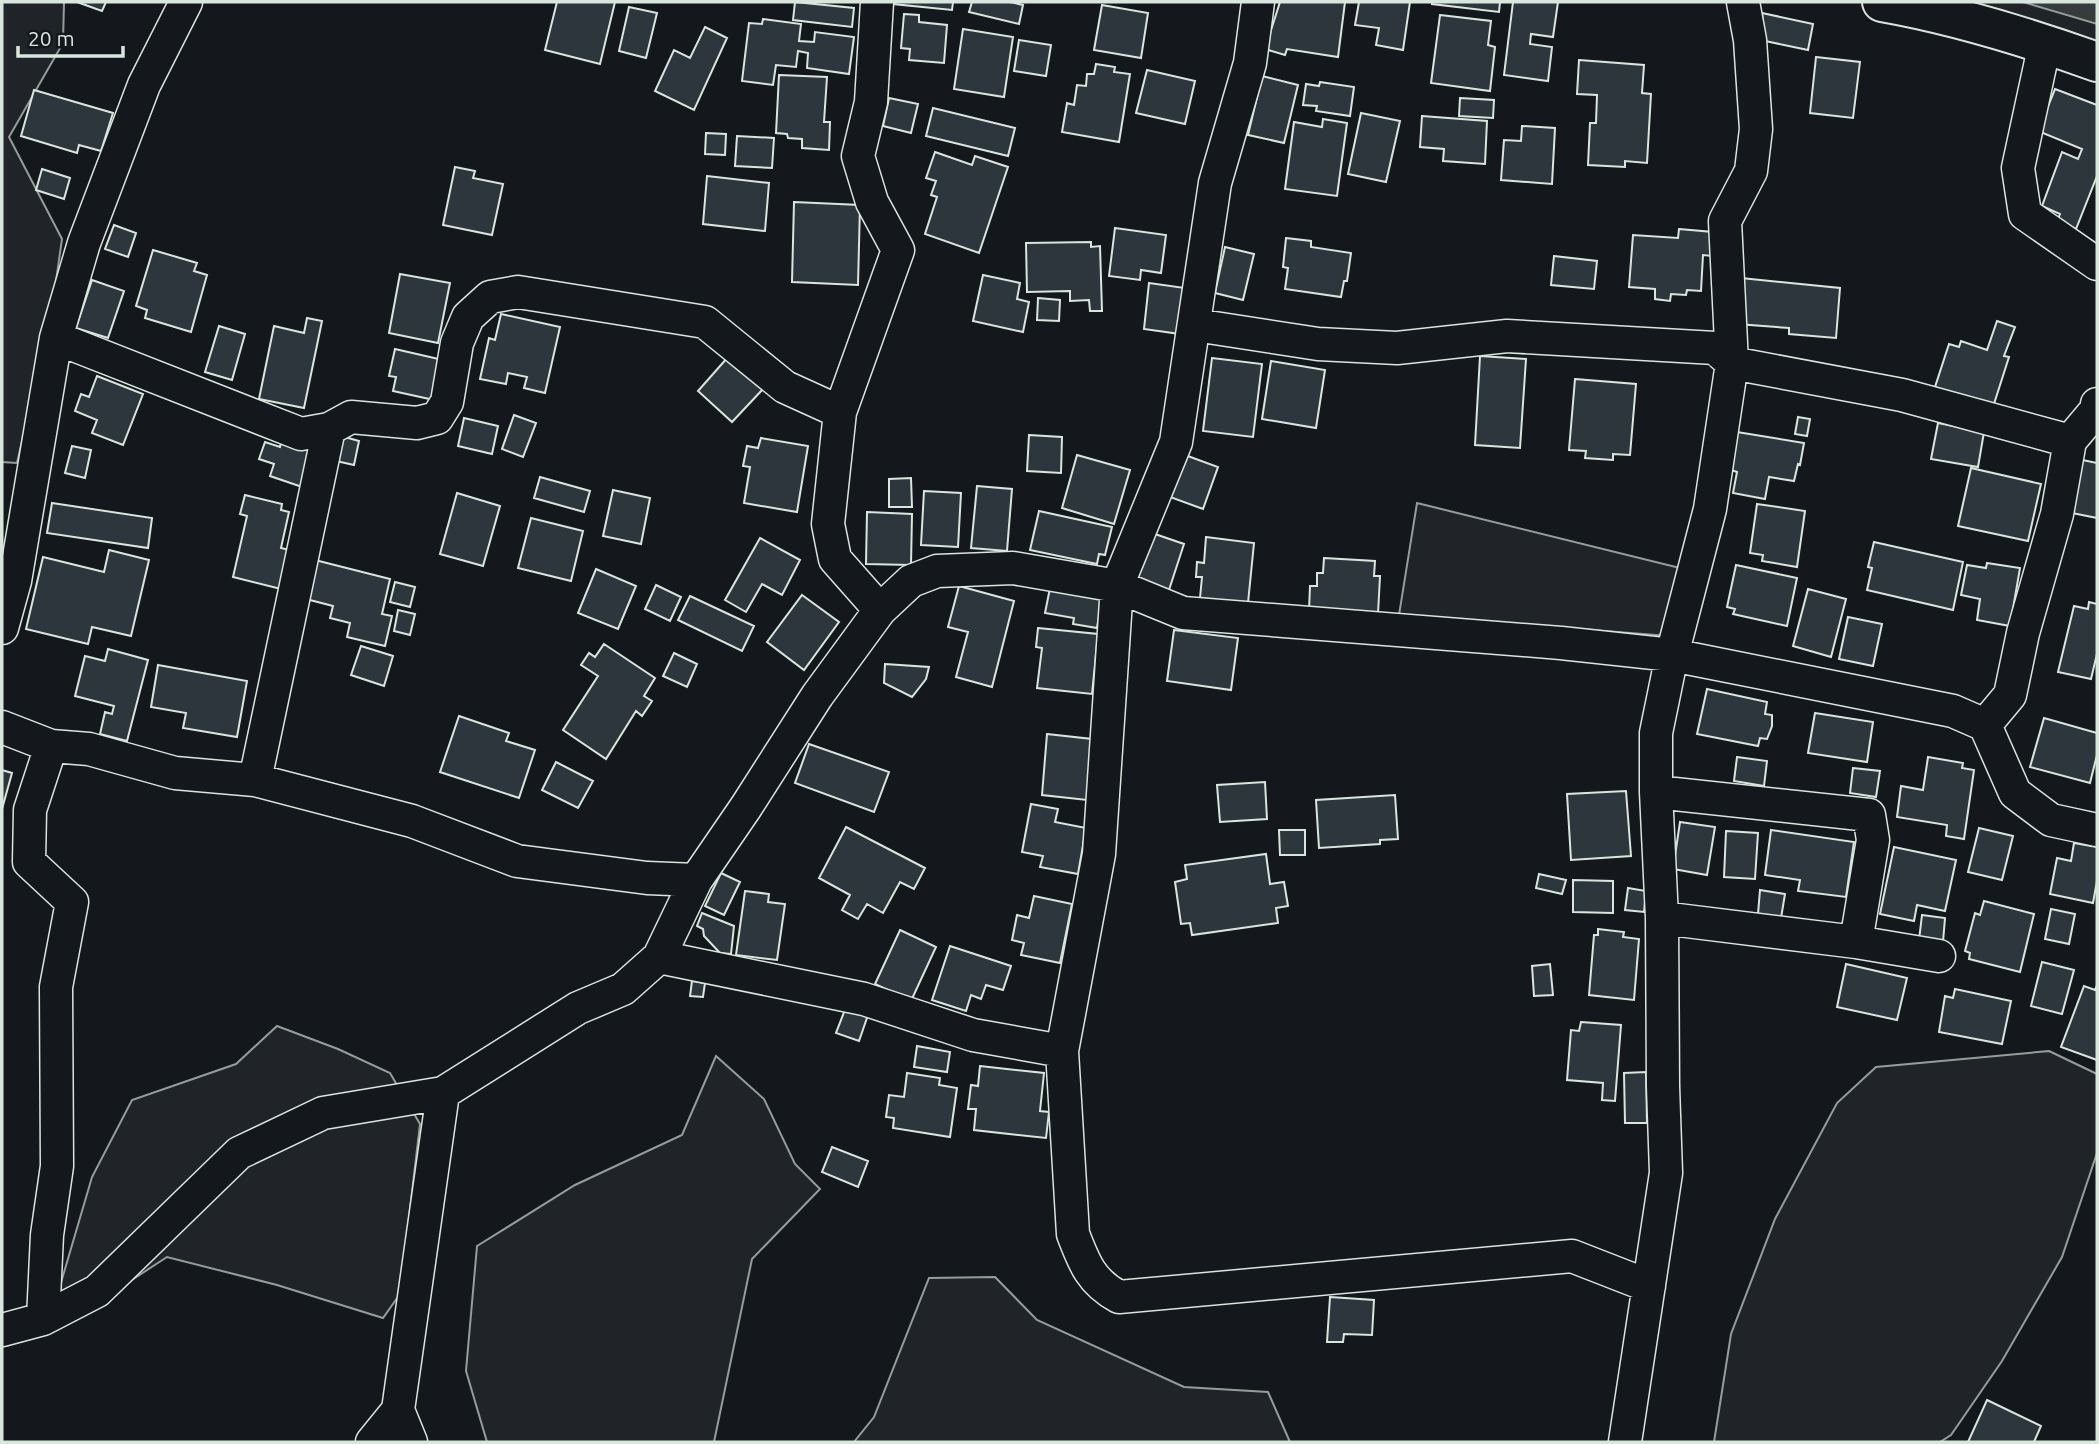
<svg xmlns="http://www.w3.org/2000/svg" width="2099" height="1444" font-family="Ubuntu,sans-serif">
	<rect width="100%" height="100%" fill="#14181c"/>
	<path fill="#202428" stroke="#939e99" stroke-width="2" d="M2 2H64L63 43 9 137 62 239 52 309 17 463 2 462Z
		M1946 2H2097V58Z
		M1417 503 1684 569 1669 636 1399 615Z
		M277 1026 338 1049 390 1073 420 1124 400 1294 383 1318 277 1285 167 1257 118 1289 55 1303 92 1177 132 1100 236 1064Z
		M2049 1051 2097 1074V1153L2062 1257 2002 1361 1951 1435 1940 1442H1714L1731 1334 1775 1219 1837 1103 1876 1067Z
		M716 1056 764 1099 795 1164 820 1189 752 1259 714 1442H487L466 1371 477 1246 575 1185 682 1135Z
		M995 1277 1037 1320 1184 1387 1268 1392 1290 1442H854L874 1417 929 1278Z"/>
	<path fill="#363b3e" stroke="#939e99" stroke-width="2" d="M2023 2H2097V24Z"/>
	<path fill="#2c363c" stroke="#d8e6dc" stroke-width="2" d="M77 2H106L102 11Z
		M557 2H615L600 64 545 50Z
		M795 2 854 8 852 27 793 20Z
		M893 2H953L952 10 893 4Z
		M972 2H1010L1023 5 1019 24 969 12Z
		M1280 2H1345L1338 57 1287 49 1285 55 1265 49Z
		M1359 2H1410L1403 50 1376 45 1379 28 1355 25Z
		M1432 2H1500L1499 12 1432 4Z
		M1513 2H1558L1553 37 1531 34 1530 44 1552 47 1548 81 1504 75Z
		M1102 5 1148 13 1141 58 1094 50Z
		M629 7 657 13 646 58 619 51Z
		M1762 13 1813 24 1808 50 1765 41Z
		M904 14 919 15V22L947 25 944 63 909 60 910 49 901 48Z
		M1440 15 1491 21 1488 45 1495 47 1490 91 1431 83Z
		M763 19 801 24 799 41 814 42 815 32 854 37 849 74 807 68 808 53 798 51 796 67 776 65 773 85 742 81 749 23 762 24Z
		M705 27 727 38 694 110 655 91 674 50 690 58Z
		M963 29 1013 37 1004 97 954 89Z
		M1019 40 1051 45 1046 76 1014 71Z
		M1816 57 1860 62 1853 118 1810 113Z
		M1579 60 1644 65 1642 93 1651 94 1647 163 1625 161V167L1588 165 1590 123H1596L1597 95 1577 94Z
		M1096 64 1115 67 1114 72 1130 74 1119 142 1062 132 1067 103 1074 105 1077 85 1086 86 1087 74H1094Z
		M1147 70 1195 81 1185 124 1136 113Z
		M779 75 827 77 824 122H830L829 150 802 148V139L788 138 787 134 776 133Z
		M1262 76 1298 85 1284 143 1248 135Z
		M1320 82 1354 87 1350 116 1316 111 1317 106 1303 105 1306 84 1319 86Z
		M2055 89 2097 105V176L2076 229 2057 222 2060 214 2042 206 2062 152 2078 159 2082 149 2038 131Z
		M34 90 113 113 101 151 79 145 77 153 21 136Z
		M889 98 918 104 911 133 883 126Z
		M1460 98 1494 100 1493 118 1459 116Z
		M933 108 1015 128 1008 156 926 136Z
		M1361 113 1400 121 1386 182 1348 174Z
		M1422 116 1487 121 1485 164 1443 161 1444 149 1420 147Z
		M1323 119 1347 123 1337 196 1285 189 1294 122 1322 127Z
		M1522 126 1555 128 1552 184 1501 180 1504 140 1521 141Z
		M706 133 726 134 725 155 705 154Z
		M737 136 774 138 772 168 735 166Z
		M935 152 972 165 975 156 1008 167 979 253 925 234 937 197 931 195 936 181 926 178Z
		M455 167 475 171 473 178 503 184 492 235 443 225Z
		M42 169 70 178 64 199 36 190Z
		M707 176 769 183 765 231 703 224Z
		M794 202 860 205 858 285 792 282Z
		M114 225 136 233 128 257 105 249Z
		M1115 228 1166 235 1161 273 1141 270 1140 280 1109 276Z
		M1679 229 1713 232 1712 256 1703 255 1701 291 1687 290 1686 295 1671 294 1670 301 1655 299V289L1629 287 1633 235 1678 238Z
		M1286 238 1311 241V247L1351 253 1347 281H1344L1341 297 1285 289 1288 268 1283 267Z
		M1091 242V247L1100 246 1102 311H1090L1089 300 1070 301V291L1027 292 1026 243Z
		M1225 247 1254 254 1243 300 1215 293Z
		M153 250 197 263 194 271 207 275 191 332 145 318 147 310 136 306Z
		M1554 256 1597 261 1594 289 1551 285Z
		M400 274 450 283 438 343 389 333Z
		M983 275 1020 283 1017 299 1029 302 1023 332 973 321Z
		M1741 278 1840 288 1836 338 1789 334V328L1737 324Z
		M92 280 124 291 108 338 76 328Z
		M1149 283 1185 288 1180 334 1144 329Z
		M1038 298 1060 300 1059 321 1037 320Z
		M501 314 560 327 545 393 524 388 527 377 508 373 506 384 480 379 489 338 495 340Z
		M307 318 322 321 304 408 259 399 274 326 304 333Z
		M1997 321 2015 327 2004 356 2009 357 1993 407 1935 387 1949 344 1959 347 1961 341 1987 350Z
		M219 326 245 334 232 380 205 372Z
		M395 349 443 360 434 400 393 391 396 377 389 376Z
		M1480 356 1526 359 1520 448 1475 445Z
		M728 357 763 389 732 422 698 391Z
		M1212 358 1262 364 1253 437 1203 431Z
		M1271 361 1325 370 1316 428 1262 419Z
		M97 376 143 394 123 445 92 433 97 420 75 411 81 394 89 397Z
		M1575 379 1636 384 1630 455 1613 454V460L1585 458 1586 451 1569 450Z
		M514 415 536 423 523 457 502 449Z
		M1798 417 1810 419 1807 436 1795 434Z
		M464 418 498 426 492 454 458 446Z
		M1938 423 1984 432 1978 467 1931 459Z
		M1737 432 1804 443 1800 465 1798 464 1794 481 1769 477 1765 499 1733 493 1737 472 1731 470Z
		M1029 435 1062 437 1061 473 1027 471Z
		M341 436 359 441 354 465 336 461Z
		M761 438 808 446 797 512 744 503 750 467 743 466 747 446 758 448Z
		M282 440 320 453 308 489 270 476 274 464 259 459 265 442 280 447Z
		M72 446 91 450 85 478 65 473Z
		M1077 455 1130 470 1114 524 1062 508Z
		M1185 455 1218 467 1203 509 1170 497Z
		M2078 459 2097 463V518L2067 512Z
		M1971 468 2041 484 2028 541 1958 526Z
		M540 477 590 491 584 512 534 498Z
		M911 478 912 507H889V479Z
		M977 486 1012 489 1007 551 971 548Z
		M613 490 650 498 641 544 603 536Z
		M924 491 961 493 958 547 921 545Z
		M457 493 500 506 483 566 440 554Z
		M245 495 282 504 281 510 289 512 281 548 298 552 289 591 233 577 247 516 240 514Z
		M52 503 152 518 148 548 47 533Z
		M1757 504 1805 511 1797 567 1762 561 1763 555 1750 553Z
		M1039 511 1112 527 1105 555 1099 554 1097 564 1030 550Z
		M867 512 912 514 911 565 866 564Z
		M531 518 583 531 571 581 518 568Z
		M1152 533 1184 544 1168 593 1136 582Z
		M1206 537 1254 543 1248 603 1200 598 1202 577H1196L1197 562 1204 563Z
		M760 538 800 560 782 595 762 584 746 612 725 600Z
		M1874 542 1963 562 1953 610 1867 590 1872 568 1868 567Z
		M109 550 149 560 131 636 92 627 88 644 26 629 43 557 104 572Z
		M1324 558 1375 561 1374 576H1380L1378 614 1309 610 1310 586H1317V573H1323Z
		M315 560 390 579 382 614 392 616 385 646 347 637 350 623 330 618 333 606 306 599Z
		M1987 563 2020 568 2010 626 1977 620 1980 599 1961 595 1967 565 1986 568Z
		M1736 565 1797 578 1787 626 1733 614 1735 609 1727 607Z
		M596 569 636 586 618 629 578 613Z
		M395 582 415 587 410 607 390 602Z
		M656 585 681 597 670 621 645 609Z
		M959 586 1014 601 992 687 956 677 968 632 948 627Z
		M1050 588 1102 598 1097 628 1073 624 1074 618 1045 613Z
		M1808 589 1846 599 1831 657 1793 646Z
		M802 595 839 622 804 670 767 642Z
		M690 596 754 626 742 651 678 620Z
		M2089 602 2097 604V654L2091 679 2058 672 2074 606 2088 609Z
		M398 610 415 614 410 635 394 631Z
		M1848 617 1882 624 1873 666 1839 659Z
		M1038 628 1098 634 1092 694 1037 688 1042 648 1036 647Z
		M1174 630 1238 638 1231 690 1167 681Z
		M604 644 655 678 644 696 652 701 642 716 636 711 606 759 563 730 598 676 581 665 589 653 595 657Z
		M361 646 393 656 384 686 351 675Z
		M108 649 148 660 127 741 100 734 105 712 112 714 114 706 75 696 85 656 105 661Z
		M674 653 697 664 687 687 663 676Z
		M885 664 929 667 926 679 912 697 884 683Z
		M158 665 247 681 237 737 183 728 186 713 151 707Z
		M1707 689 1767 702 1765 714 1772 715V726L1767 739 1760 738 1758 746 1697 734Z
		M1815 713 1873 722 1867 762 1808 753Z
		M459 716 509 733 506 741 535 750 519 798 440 772Z
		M2044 718 2097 733V755L2090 783 2030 767Z
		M1047 734 1092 739 1087 800 1042 795Z
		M809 744 889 772 874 812 795 783Z
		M1737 757 1767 761 1764 786 1734 781Z
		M1928 757 1963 763 1962 768 1974 770 1964 839 1946 836 1947 825 1897 817 1901 786 1923 790Z
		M556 762 593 781 578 808 542 790Z
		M1853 768 1880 771 1876 797 1850 793Z
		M2 770 12 773 2 809Z
		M1265 782 1267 819 1220 822 1217 785Z
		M1626 791 1631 856 1571 860 1567 794Z
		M1395 795 1398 839 1380 840V844L1319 848 1316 800Z
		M1031 804 1058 809 1055 822 1086 828 1078 874 1040 867 1043 856 1022 852Z
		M1680 822 1715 827 1707 875 1673 869Z
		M846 827 925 868 914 889 900 882 883 913 867 904 858 919 842 910 850 895 819 878Z
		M1979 828 2013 836 2002 880 1968 872Z
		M1279 830H1305V855H1280Z
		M1771 830 1854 842 1846 897 1798 891 1800 880 1765 875Z
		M1726 831 1758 833 1755 879 1724 877Z
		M2074 843 2097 847V881L2093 903 2050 894 2057 858 2071 861Z
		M1894 847 1956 860 1945 911 1917 905 1914 921 1880 914Z
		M1266 854 1270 884 1284 882 1288 906 1276 908 1278 923 1192 935 1190 923 1181 924 1175 882 1187 879 1185 865Z
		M721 873 740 882 724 915 705 906Z
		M1539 874 1566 880 1562 894 1536 888Z
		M1573 880 1613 881V913L1573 912Z
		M1628 888 1646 891 1644 912 1625 910Z
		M1760 890 1785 894 1781 918 1758 914Z
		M745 891 769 894 768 902 785 904 777 960 736 955Z
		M1034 896 1072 904 1060 963 1021 955 1024 943 1012 940 1017 915 1029 918Z
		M1984 901 2034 914 2020 972 1969 959 1970 953 1965 951 1975 913 1980 915Z
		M2051 909 2075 914 2069 944 2045 939Z
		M702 913 734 926 731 954 720 953 704 936 703 929 697 926Z
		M1922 915 1945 918 1943 942 1919 940Z
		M1598 929 1624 932 1623 937 1639 939 1634 1000 1589 995 1594 935H1598Z
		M900 930 936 947 911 1001 875 984Z
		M950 946 1011 966 1003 990 986 985 981 999 971 995 966 1011 932 1000Z
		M2042 962 2074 970 2062 1014 2031 1006Z
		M1550 964 1553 995 1534 996 1532 966Z
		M1846 964 1907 978 1897 1020 1837 1007Z
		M692 981 705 983 703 997 690 996Z
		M2097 985V1060L2061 1047 2084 986 2095 990Z
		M1955 989 2011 1001 2002 1044 1939 1032 1945 996 1953 998Z
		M846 1007 868 1015 859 1041 836 1033Z
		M1581 1022 1621 1025 1615 1101 1602 1100 1603 1083 1567 1080 1571 1030 1579 1031Z
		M917 1046 950 1052 947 1072 914 1067Z
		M980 1066 1044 1073 1040 1111 1049 1112 1046 1138 974 1130 976 1109H968L971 1085 978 1086Z
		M1646 1072 1647 1123H1625L1624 1073Z
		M907 1073 940 1078 939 1085 957 1088 950 1137 893 1128 894 1118 886 1117 889 1095 904 1097Z
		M832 1147 868 1161 858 1187 822 1172Z
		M1330 1297 1374 1300 1372 1335 1344 1334 1343 1342H1327Z
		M1987 1400 2041 1426 2034 1442H1968Z"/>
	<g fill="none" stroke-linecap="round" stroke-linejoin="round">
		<g stroke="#d8e6dc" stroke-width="35">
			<path id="street" d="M877 2 871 102 858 156 872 202 898 250 840 412 828 524 835 559 880 610
				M1258 2 1250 63 1215 183 1176 442 1117 586 1099 854 1062 1051 1073 1234C1084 1263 1091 1282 1119 1297L1572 1256 1649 1286
				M2045 43 2018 168 2025 214 2097 264
				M1195 325 1318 344 1397 348 1507 336 1715 348 1732 363 1902 395 2070 441
				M56 338 301 434 329 429 351 417 417 423 437 418 447 402 457 343 468 317 490 297 518 292 705 322 785 387 840 412
				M2 628 15 581 56 338 84 243 144 85 186 2
				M1985 725 2010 695 2023 633 2057 514 2070 441 2096 410 2097 404
				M2 727 51 746 89 749 175 773 255 780 412 821 517 861 647 878 696 880
				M255 780 329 429
				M1656 792 1869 815 1873 840 1856 942
				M1662 918 1856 942 1939 956
				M659 957 864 999 973 1035 1062 1051
				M43 1319 47 1235 57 1166 56 987 72 902 29 862 30 810 51 746
				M2 1330 43 1319 97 1291 239 1153 323 1113 443 1093 578 1008 623 989 659 957 696 880 746 807 817 696 880 610 911 581 937 571 1013 568 1117 586 1183 613 1561 643 1672 655 1953 711 1985 725 2015 793 2051 820 2097 830
				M398 1410 411 1442
				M372 1442 398 1410 443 1093
				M1625 1442 1666 1173 1663 1086 1662 918 1656 792V733L1672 655 1710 509 1732 363 1725 221 1751 171 1756 129 1750 40 1743 2"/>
		</g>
		<g stroke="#d8e6dc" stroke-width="42">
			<path id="primary" d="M1882 2C1956 15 2027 37 2097 62"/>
		</g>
		<use href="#street" stroke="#14181c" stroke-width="32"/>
		<use href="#primary" stroke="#14181c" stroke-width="38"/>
	</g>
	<rect width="2099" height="1444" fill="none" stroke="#d8e6dc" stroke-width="7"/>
	<path d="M18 46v10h105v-10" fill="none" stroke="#d8e6dc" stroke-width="3.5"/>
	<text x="28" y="46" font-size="21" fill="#d8e6dc" stroke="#14181c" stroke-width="5" paint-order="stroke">20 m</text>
</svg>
